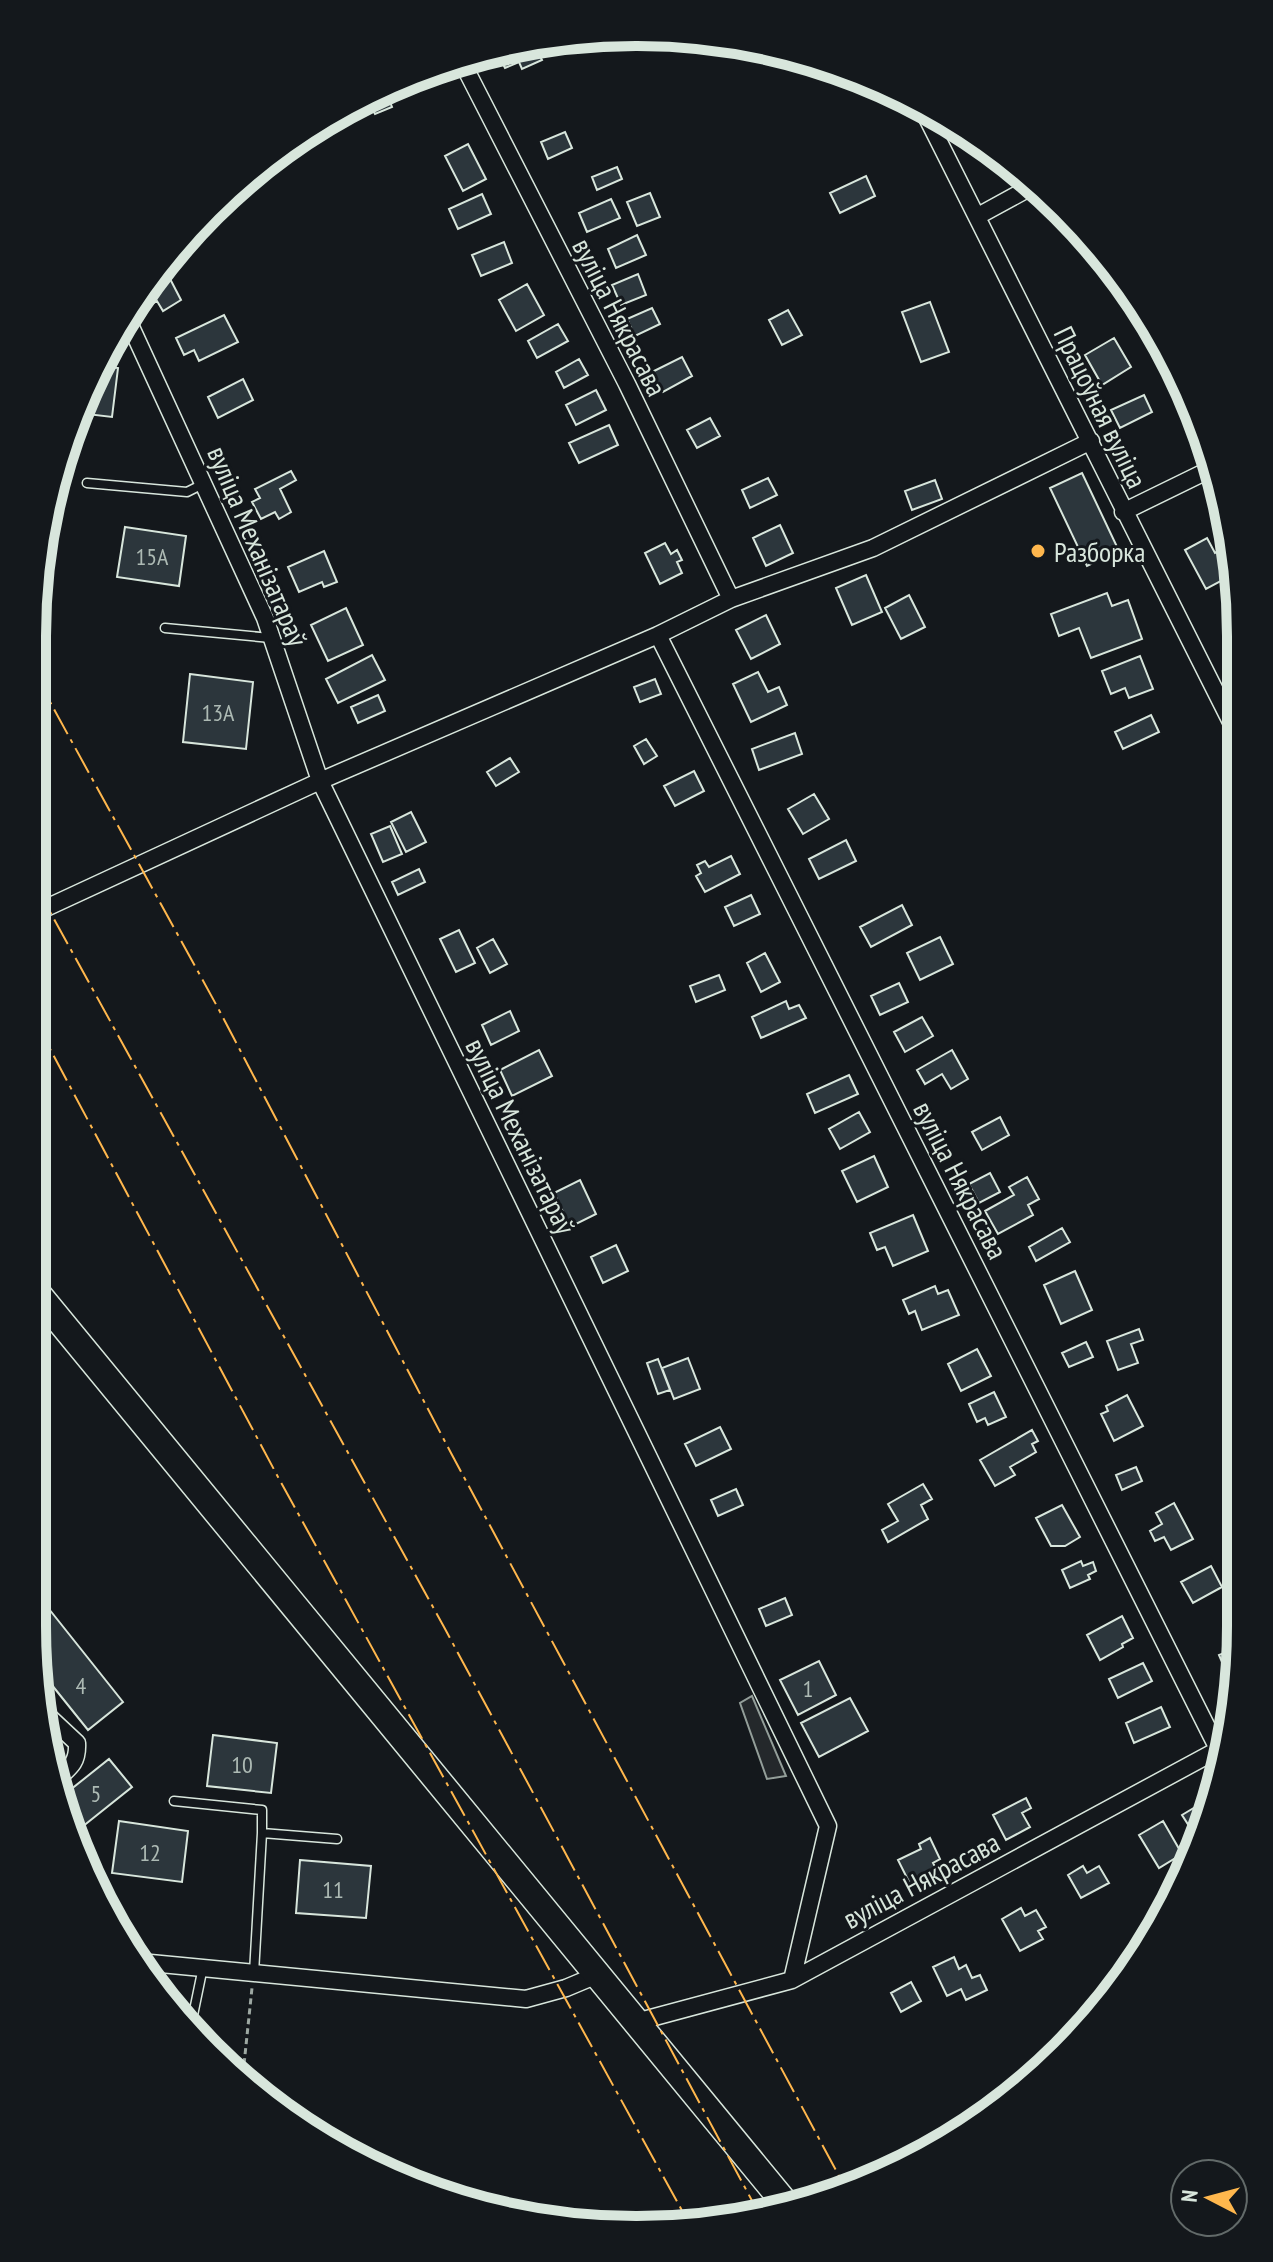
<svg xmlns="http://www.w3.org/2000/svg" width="1273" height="2262" font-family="'PT Sans Narrow',sans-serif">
	<rect width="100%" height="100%" fill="#14181c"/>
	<path fill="#24282b" stroke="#939e99" stroke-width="2" d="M752 1696 786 1776 767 1779 740 1703Z"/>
	<path fill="#2c363c" stroke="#d8e6dc" stroke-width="2" d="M534 44 542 60 522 69 519 62 505 68 496 50Z
		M415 77 419 86 402 93 398 83Z
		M398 83 402 93 388 97 392 107 375 114 373 110 366 113 360 100Z
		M565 132 572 148 548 159 541 142Z
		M468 144 486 179 463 191 445 156Z
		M617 167 622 179 597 190 592 177Z
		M866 176 875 196 840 213 830 193Z
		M650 193 660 217 637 226 627 202Z
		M482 194 491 214 458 229 449 209Z
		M611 199 620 218 587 232 579 213Z
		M637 235 646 255 616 268 608 249Z
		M504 242 512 263 481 276 472 255Z
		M167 273 181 300 163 311 157 301 147 307 141 296 151 282Z
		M638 274 646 295 621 305 612 285Z
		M527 284 544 315 516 331 499 300Z
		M930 302 949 352 921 362 902 312Z
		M652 308 660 324 635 336 627 319Z
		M788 310 802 335 782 345 769 320Z
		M224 315 238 342 199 361 194 350 184 355 176 338Z
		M558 324 568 341 537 358 528 341Z
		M1114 338 1131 367 1102 385 1085 355Z
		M682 357 692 376 663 392 652 372Z
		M579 359 588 375 564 388 556 372Z
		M99 365 118 368 112 417 78 413Z
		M243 379 253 400 218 418 208 397Z
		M596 390 606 410 576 425 566 405Z
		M1144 395 1152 412 1120 428 1111 410Z
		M710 418 720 436 697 448 687 430Z
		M609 425 618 445 579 463 569 443Z
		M291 471 296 480 280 489 291 512 279 519 275 512 261 519 252 502 260 498 255 489Z
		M1082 473 1119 551 1087 566 1050 488Z
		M768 478 777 495 750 508 742 490Z
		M935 480 942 499 912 510 905 491Z
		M780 525 793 553 766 566 753 538Z
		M125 527 186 536 179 586 117 577Z
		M1207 538 1215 553 1227 547 1236 565V573L1206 589 1185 550Z
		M665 543 671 554 677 550 682 560 677 562 682 573 660 584 645 553Z
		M324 551 337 582 324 587 322 582 299 592 288 567Z
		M866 575 882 612 852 625 836 588Z
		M1107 593 1112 606 1128 600 1142 639 1091 658 1079 628 1059 636 1051 614Z
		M909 595 925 627 901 639 885 608Z
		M346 608 363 645 328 661 311 625Z
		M766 615 780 644 751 659 736 630Z
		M372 655 385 680 338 703 326 679Z
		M1140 656 1153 689 1129 698 1125 688 1111 694 1102 671Z
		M758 672 768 692 779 687 787 705 751 722 733 684Z
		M190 674 253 682 246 749 183 742Z
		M655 679 661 694 640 702 634 687Z
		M378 695 385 711 358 723 351 707Z
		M1151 715 1159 732 1123 749 1115 732Z
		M795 733 802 754 759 770 752 749Z
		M646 739 657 756 644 764 634 746Z
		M510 758 519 772 496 786 487 772Z
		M694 771 704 791 675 806 664 786Z
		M814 794 829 819 803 834 788 809Z
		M411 812 426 842 406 852 391 822Z
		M390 826 402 854 383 862 371 834Z
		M846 840 856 861 819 879 809 859Z
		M731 856 740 874 705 892 696 876 701 873 697 865 705 861 709 867Z
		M419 869 425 882 398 895 392 882Z
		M751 895 760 914 734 926 725 907Z
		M902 905 912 925 871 947 860 927Z
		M459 930 475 963 456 972 440 939Z
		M940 937 953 964 920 980 907 953Z
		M493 939 507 964 490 973 477 948Z
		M765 953 780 982 761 992 747 963Z
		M719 975 725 990 696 1002 690 986Z
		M899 983 908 1002 880 1015 871 996Z
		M786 1001 789 1009 799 1005 806 1018 761 1038 752 1017Z
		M510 1011 519 1031 491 1045 482 1025Z
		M922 1017 933 1036 905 1052 894 1032Z
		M539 1050 552 1076 512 1096 500 1070Z
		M952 1050 968 1079 951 1089 942 1074 925 1084 917 1070Z
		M849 1075 858 1094 815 1113 807 1094Z
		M859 1112 870 1132 840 1149 829 1129Z
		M1000 1117 1009 1135 982 1150 972 1132Z
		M874 1156 888 1187 857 1202 842 1171Z
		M990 1173 1000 1192 979 1203 969 1184Z
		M1027 1177 1039 1199 1028 1205 1033 1215 998 1234 985 1211 1014 1195 1009 1187Z
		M580 1180 596 1214 570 1227 554 1193Z
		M913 1215 928 1251 893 1266 885 1247 877 1250 870 1233Z
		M1062 1228 1070 1242 1036 1261 1029 1247Z
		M616 1245 628 1271 603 1283 591 1257Z
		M1075 1271 1092 1310 1061 1324 1044 1285Z
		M935 1286 938 1294 948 1290 959 1315 922 1330 915 1311 909 1314 903 1300Z
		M1139 1329 1143 1340 1131 1344 1138 1363 1118 1370 1107 1341Z
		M1086 1342 1093 1357 1069 1367 1062 1353Z
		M977 1349 991 1376 961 1391 948 1364Z
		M688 1358 700 1389 674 1399 662 1368Z
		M658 1359 670 1390 658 1394 647 1363Z
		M994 1392 1006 1417 988 1425 985 1418 977 1422 969 1404Z
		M1127 1395 1143 1426 1114 1441 1101 1414 1108 1411 1106 1406Z
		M720 1427 731 1449 696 1466 685 1444Z
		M1032 1430 1038 1441 1032 1444 1036 1452 1010 1467 1015 1475 995 1486 980 1460Z
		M1136 1467 1142 1481 1122 1490 1116 1475Z
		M923 1484 932 1499 921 1505 928 1519 888 1542 882 1530 898 1521 888 1504Z
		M736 1489 743 1505 718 1516 711 1500Z
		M1174 1503 1193 1539 1171 1550 1164 1537 1155 1541 1150 1531 1162 1524 1156 1513Z
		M1062 1505 1080 1537 1065 1546H1051L1036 1518Z
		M1081 1561 1083 1566 1093 1562 1096 1571 1088 1575 1090 1579 1070 1588 1062 1570Z
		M1211 1566 1222 1587 1193 1603 1181 1582Z
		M785 1598 792 1615 766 1626 759 1609Z
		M49 1609 123 1702 88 1730 39 1669 32 1622Z
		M1122 1616 1133 1638 1122 1644 1123 1647 1100 1660 1087 1635Z
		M1240 1638V1665L1235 1687 1233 1688 1219 1655 1232 1650 1229 1643Z
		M819 1661 836 1695 798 1715 780 1680Z
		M1143 1663 1152 1681 1118 1698 1109 1679Z
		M850 1698 868 1731 819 1757 801 1723Z
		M1161 1707 1170 1727 1134 1743 1126 1723Z
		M213 1735 277 1743 271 1793 207 1786Z
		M109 1759 132 1787 72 1835 64 1819 60 1798Z
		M1026 1798 1031 1808 1022 1813 1030 1827 1006 1840 993 1815Z
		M1202 1803 1210 1815 1198 1840 1182 1815Z
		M119 1821 188 1831 182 1882 112 1873Z
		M1163 1821 1182 1854 1159 1868 1139 1835Z
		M930 1838 940 1859 933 1863 939 1874 912 1888 898 1860 921 1849 919 1844Z
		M300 1860 371 1866 366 1918 296 1913Z
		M1083 1866 1087 1873 1099 1866 1109 1883 1081 1898 1068 1875Z
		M1021 1908 1025 1916 1036 1910 1046 1927 1038 1931 1043 1939 1020 1951 1002 1919Z
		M954 1957 959 1969 966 1965 972 1978 980 1975 987 1990 966 2000 961 1989 947 1996 933 1967Z
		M911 1982 921 2001 901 2012 891 1993Z"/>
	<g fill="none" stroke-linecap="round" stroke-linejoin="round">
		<g stroke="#d8e6dc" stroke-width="11">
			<path id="service" d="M87 483 187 492 203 484
				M165 628 271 638
				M174 1801 262 1810V1833
				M254 1973 262 1833 337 1839
				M191 2025 203 1967"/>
		</g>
		<g stroke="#d8e6dc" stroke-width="19">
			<path id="minor" d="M461 60 627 384 731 599
				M920 104C1027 313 1129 523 1236 732
				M978 216 1033 186
				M126 316 265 618 320 781 828 1826 792 1980
				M1123 512 1215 467
				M658 635 1218 1749
				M33 914 320 781 658 635 731 599 873 548 1091 441
				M47 1715 77 1743C78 1762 71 1767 57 1779
				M140 1962 526 1999 566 1988 597 1975
				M636 2022 792 1980 1223 1747"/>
		</g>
		<g stroke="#d8e6dc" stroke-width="29">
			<path id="primary" d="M32 1287 785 2203"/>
		</g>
		<path stroke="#9da8a2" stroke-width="3" stroke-dasharray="6 4" stroke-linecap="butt" d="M243 2074 252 1988"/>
		<use href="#service" stroke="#14181c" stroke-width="8"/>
		<use href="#minor" stroke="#14181c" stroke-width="16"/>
		<use href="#primary" stroke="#14181c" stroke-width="26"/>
		<path stroke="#ffb74d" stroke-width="2" stroke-dasharray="28 6 4 6" stroke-linecap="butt" d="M33 671 218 1008 451 1453 846 2189
			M33 881 444 1627 757 2210
			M33 1017 278 1477 690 2225"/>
	</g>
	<circle fill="#ffb74d" stroke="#14181c" stroke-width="3" cx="1038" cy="551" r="8"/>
	<g text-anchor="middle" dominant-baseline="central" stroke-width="6" stroke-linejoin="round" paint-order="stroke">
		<g font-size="24" fill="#adbab4">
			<text x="152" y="556">15А</text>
			<text x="218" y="712">13А</text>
			<text x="81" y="1685">4</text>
			<text x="808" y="1688">1</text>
			<text x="242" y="1764">10</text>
			<text x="96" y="1793">5</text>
			<text x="150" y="1852">12</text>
			<text x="333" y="1889">11</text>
		</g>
		<g font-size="28" fill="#d8e6dc" stroke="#14181c">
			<text transform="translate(620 317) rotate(63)">вуліца Някрасава</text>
			<text transform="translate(1101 407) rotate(64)">Працоўная вуліца</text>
			<text transform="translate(258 546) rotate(67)">вуліца Механізатараў</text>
			<text transform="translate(521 1136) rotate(64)">вуліца Механізатараў</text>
			<text transform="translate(961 1180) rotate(63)">вуліца Някрасава</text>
			<text transform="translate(921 1880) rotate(-28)">вуліца Някрасава</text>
		</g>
		<g font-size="28" fill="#d8e6dc" stroke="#14181c" text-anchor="start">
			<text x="1054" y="551">Разборка</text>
		</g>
	</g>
	<path d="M0 0H1273V2262H0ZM636 46H637A590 590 0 0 1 1227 636V1626A590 590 0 0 1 637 2216H636A590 590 0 0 1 46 1626V636A590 590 0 0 1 636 46Z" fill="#14181c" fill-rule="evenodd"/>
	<path fill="none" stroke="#d8e6dc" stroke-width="10" d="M636 46H637A590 590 0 0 1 1227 636V1626A590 590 0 0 1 637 2216H636A590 590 0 0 1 46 1626V636A590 590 0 0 1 636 46Z"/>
	<g transform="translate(1209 2198) rotate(276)"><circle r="38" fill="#14181c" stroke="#626a69" stroke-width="2"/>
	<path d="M0-6L14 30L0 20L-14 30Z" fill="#ffb74d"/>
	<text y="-12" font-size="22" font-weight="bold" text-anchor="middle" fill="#d8e6dc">N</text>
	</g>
</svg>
